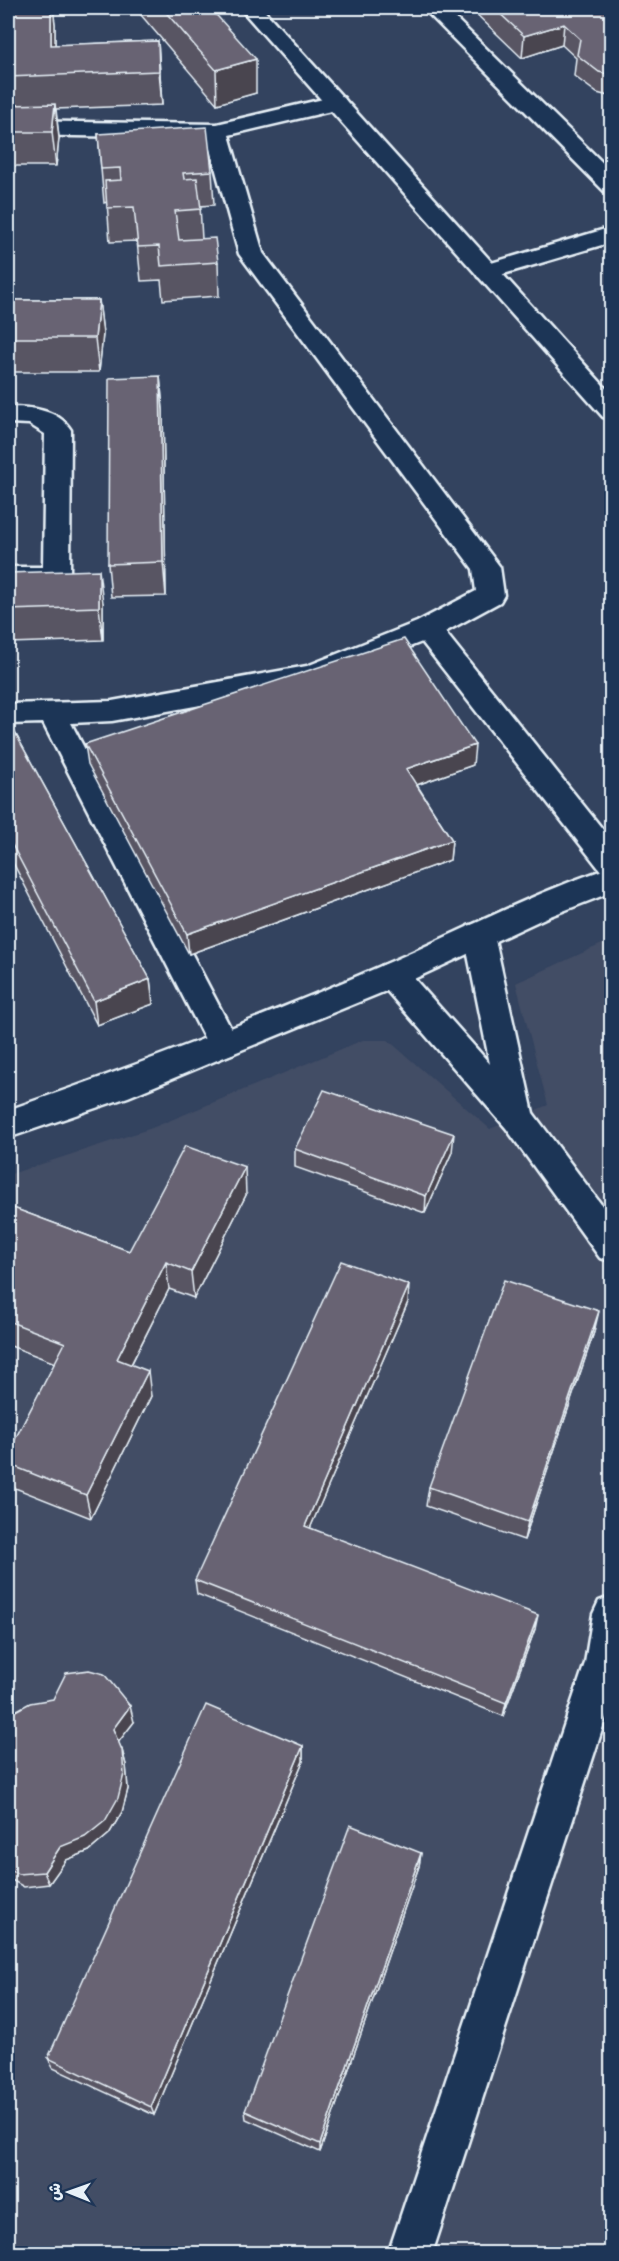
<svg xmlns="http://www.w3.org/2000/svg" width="619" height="2261" font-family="Pangolin,'Playpen Sans Arabic',sans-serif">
	<rect width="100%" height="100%" fill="#33435f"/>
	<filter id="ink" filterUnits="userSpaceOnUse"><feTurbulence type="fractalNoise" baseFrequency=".0167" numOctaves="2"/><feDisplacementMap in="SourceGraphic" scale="12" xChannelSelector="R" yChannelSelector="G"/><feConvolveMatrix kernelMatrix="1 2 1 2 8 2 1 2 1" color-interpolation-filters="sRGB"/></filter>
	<g filter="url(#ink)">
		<path fill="#434d65" d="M611 940V2253H8V1175L152 1128 363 1040H388L490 1129 548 1105 516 983Z"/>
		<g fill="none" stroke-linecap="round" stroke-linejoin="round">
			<g stroke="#e8f1f8" stroke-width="5">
				<path id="minor" d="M423 8H445L612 172V193L604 191Z
					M336 96 344 98 347 103 344 108 229 135 263 253 500 567 504 595 500 602 445 632 612 841V874L601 871 422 642 312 685 112 721 71 723 239 1044 234 1053 223 1057 212 1053 43 723 8 724V704L112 701 307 666 417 622 476 591 473 569 239 254 207 138 8 135V121L217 124Z
					M612 227V242L487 279 478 277 475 272 478 267Z
					M8 407C30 407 58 409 71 430L70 576 66 583 56 585H8V567H43L45 434 29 424 8 423Z
					M479 923 490 926 494 935 533 1113 612 1219V1262L600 1258 506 1128 381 984 376 975 381 966 392 962 403 966 490 1064 464 935 468 926Z
					M612 1596V1699L432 2254H388L585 1663 593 1614 599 1601Z"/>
			</g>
			<g stroke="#e8f1f8" stroke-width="5">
				<path id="major" d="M240 8H262L612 395V419L603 417Z
					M612 867V892L545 918 403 984 234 1053 128 1097 8 1138V1110C134 1067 259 1019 381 966 458 933 532 893 612 867Z"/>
			</g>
			<use href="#minor" fill="#1d3557" fill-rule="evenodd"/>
			<use href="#major" fill="#1d3557" fill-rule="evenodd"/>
		</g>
		<path fill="#595563" stroke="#e8f1f8" stroke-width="1.5" d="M8 8H53L55 24V45L158 41 162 105 56 109 59 138 56 166H8Z
			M135 8H210L256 93 217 104Z
			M470 8H581L586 11 612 8V97L597 93 574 76 576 58 562 45 522 58Z
			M98 134 212 171 214 205 200 206 202 239 218 262 219 296 163 300 161 280 141 281 137 241 110 242 107 202 104 203Z
			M8 300H99L103 334 99 372H8Z
			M160 376 163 410 166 596 111 597 108 564Z
			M8 573 103 603V640L8 643Z
			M8 720 150 979 153 1004 97 1025 8 853Z
			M85 744 473 765 417 785 452 840 450 860 189 954 88 764Z
			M295 1149 452 1152 425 1213 295 1167Z
			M246 1195 194 1298 169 1289 131 1365 151 1396 91 1518 10 1486 8 1478V1453L55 1363 8 1345V1206L129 1251Z
			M408 1302 310 1528 535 1629 503 1716 197 1594 195 1580Z
			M594 1332 524 1540 426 1506 429 1487Z
			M8 1715 134 1722 118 1742 122 1750 126 1765 128 1789 122 1812 109 1834 89 1851 66 1860 49 1884 24 1887 8 1878Z
			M303 1746V1761L154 2115 53 2068 48 2058Z
			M421 1853 419 1866 320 2152 246 2119 245 2111Z"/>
		<path fill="#484550" stroke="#e8f1f8" stroke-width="1.5" d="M51 8H53L55 24V75L51 45Z
			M564 24 562 45 522 58 524 36Z
			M158 41 160 75 162 105 159 71Z
			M256 59V93L217 104 216 70Z
			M55 104 59 138 56 166 52 132Z
			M99 300 103 334 99 372 95 338Z
			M160 376 163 410 166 596 163 562Z
			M99 570 103 603V640L99 607Z
			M475 745 473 765 405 789 406 769Z
			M452 840 450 860 189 954 187 934Z
			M150 979 153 1004 97 1025 94 1001Z
			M454 1134 452 1152 425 1213 426 1196Z
			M245 1167 246 1195 194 1298 191 1272Z
			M166 1262 169 1289 121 1384 117 1359Z
			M409 1285 408 1302 305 1540V1526Z
			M599 1311 594 1332 524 1540 528 1522Z
			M148 1371 151 1396 91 1518 86 1495Z
			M538 1615 535 1629 503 1716 506 1703Z
			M130 1706 134 1722 117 1744 113 1729Z
			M303 1746V1761L154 2115 151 2107Z
			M122 1750 126 1765 128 1789 122 1812 109 1834 89 1851 66 1860 49 1884 44 1872 60 1847Z
			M421 1853 419 1866 320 2152V2144Z"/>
		<path fill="#676373" stroke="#e8f1f8" stroke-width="1.5" d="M8 8H51V45L158 41 159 71 8 77Z
			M162 8H210L256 59 216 70Z
			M494 8H581L586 11 598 8H612V75L599 72 577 55 580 39 564 24 524 36Z
			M55 104 52 132H8V105Z
			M207 127 212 171 183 173 184 179 197 178 201 209 175 211 179 240 215 238 218 262 161 266 159 246 138 247 134 207 107 208 105 181 121 180 120 168 101 169 98 134Z
			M8 300H99L95 338H8Z
			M160 376 163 562 108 564 109 378Z
			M99 570V607L8 610V573Z
			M404 639 475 745 406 769 452 840 187 934 85 744Z
			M8 720 150 979 94 1001 8 837Z
			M324 1090 454 1134 426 1196 295 1149Z
			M185 1146 245 1167 191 1272 166 1262 117 1359 148 1371 86 1495 8 1464V1453L65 1343 8 1321V1206L129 1251Z
			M341 1261 409 1285 305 1526 538 1615 506 1703 195 1580Z
			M504 1280 599 1311 528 1522 429 1487Z
			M89 1670 104 1674 130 1706 113 1729 122 1750 124 1774 118 1798 105 1821 85 1837 60 1847 44 1872 18 1874 8 1869V1715L30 1703 53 1699 66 1673Z
			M206 1705 303 1746 151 2107 48 2058Z
			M350 1825 421 1853 320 2144 245 2111Z"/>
	</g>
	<rect width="619" height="2261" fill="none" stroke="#1d3557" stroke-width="30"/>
	<rect x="15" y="15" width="589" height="2231" fill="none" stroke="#e8f1f8" stroke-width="2" filter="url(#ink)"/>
	<g transform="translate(69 2192) rotate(271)" stroke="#1d3557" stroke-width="4.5" paint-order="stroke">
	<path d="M0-4.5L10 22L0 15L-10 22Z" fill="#e8f1f8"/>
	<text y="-9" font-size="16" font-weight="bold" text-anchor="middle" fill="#e8f1f8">ش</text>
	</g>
</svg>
